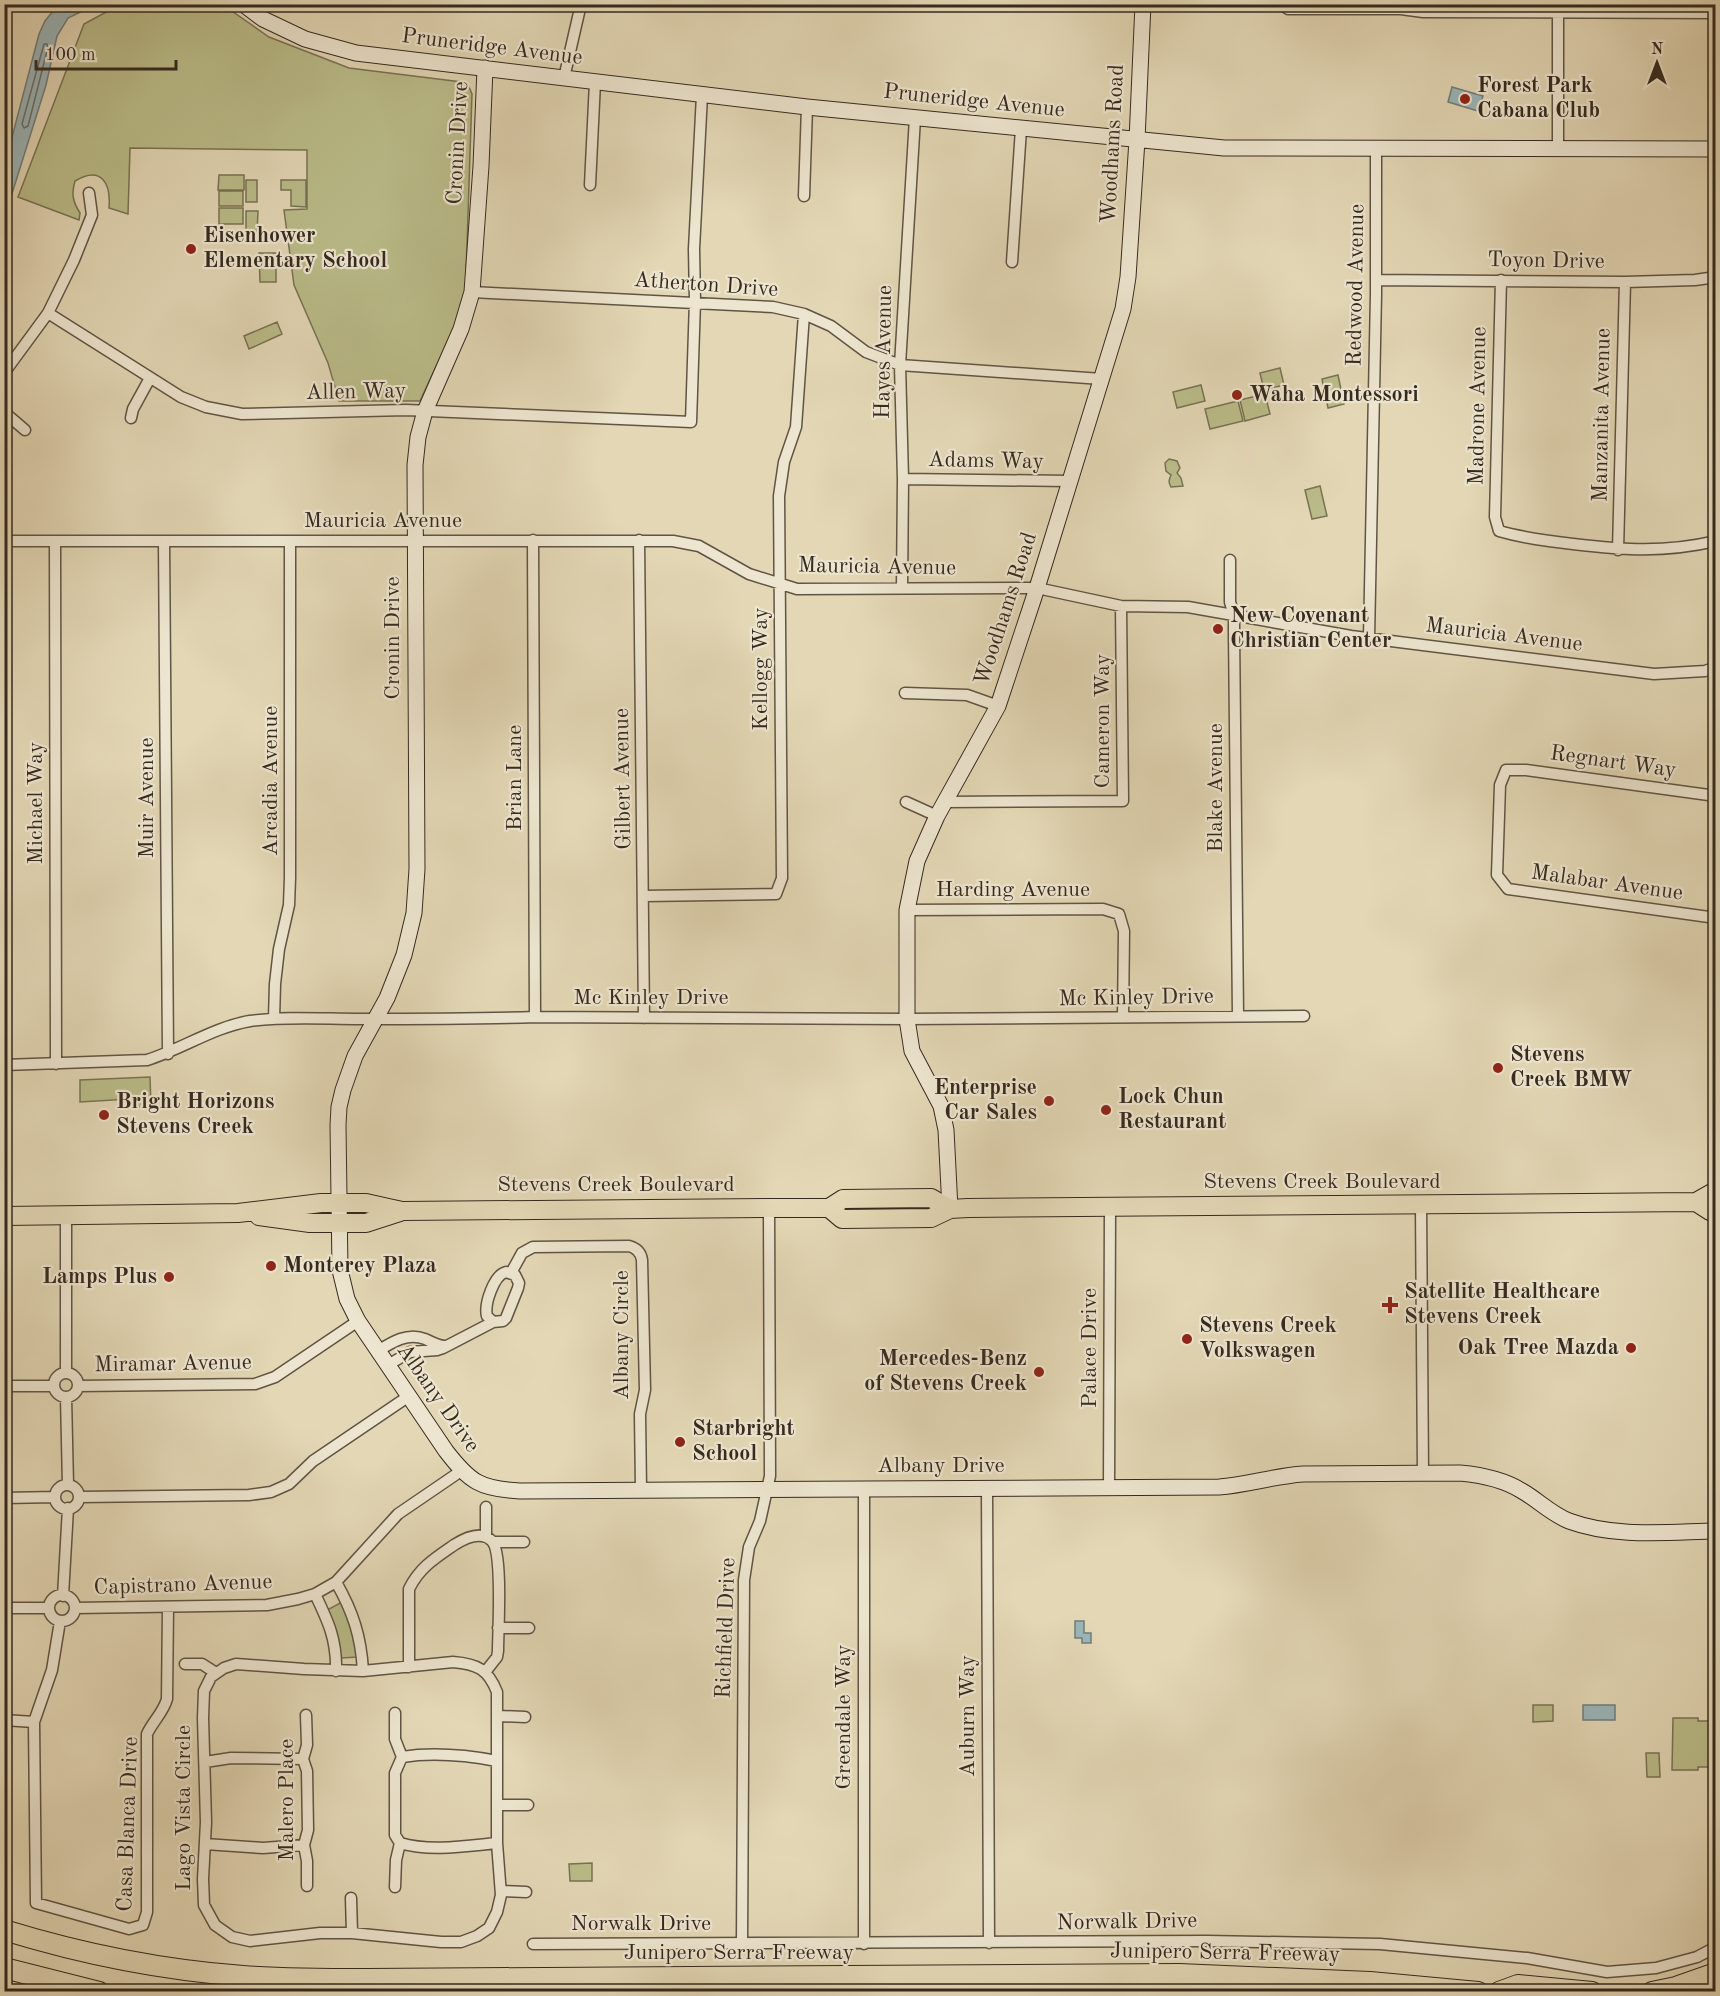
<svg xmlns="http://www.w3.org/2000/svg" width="1720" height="1996" font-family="'Old Standard TT',serif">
	<rect width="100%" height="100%" fill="#e3d7b5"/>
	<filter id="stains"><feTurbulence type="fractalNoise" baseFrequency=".00333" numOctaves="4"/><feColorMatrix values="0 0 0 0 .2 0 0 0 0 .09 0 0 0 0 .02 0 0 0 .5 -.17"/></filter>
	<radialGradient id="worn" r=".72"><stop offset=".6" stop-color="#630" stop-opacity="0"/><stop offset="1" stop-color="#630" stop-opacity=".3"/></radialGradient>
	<path fill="#babc89" stroke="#787354" stroke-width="1.5" d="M119 5H223L269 37 349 68 462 82 469 87 472 94 465 304 420 401H339L328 363 294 285 284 210 307 209V150L130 148 128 214 109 208C111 184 102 165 75 181 71 194 73 202 80 213L79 220 18 197 84 24Z
		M219 175H244V190H218Z
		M246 180H257V202H246Z
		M281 180H306V207L291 206V190H281Z
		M219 191H243V206H219Z
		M219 208H243V224H219Z
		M246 211H258L257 233H246Z
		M259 253H276V282H260Z
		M277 322 282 334 249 349 244 336Z
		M1280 368 1284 385 1264 390 1260 373Z
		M1338 375 1344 404 1328 408 1322 379Z
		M1201 385 1205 401 1177 408 1173 392Z
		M1265 394 1270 414 1245 421 1240 400Z
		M1238 401 1243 421 1210 429 1205 409Z
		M1169 459 1177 461 1180 468 1177 473 1181 478 1183 486 1171 487C1168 482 1169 480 1171 475L1166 471 1165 463Z
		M1320 486 1327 516 1312 519 1305 490Z
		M150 1077 151 1107H134L130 1099 80 1102V1080Z
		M342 1602 350 1620 358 1657 341 1658 337 1633 327 1610Z
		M1533 1705H1553V1721L1533 1722Z
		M1673 1718H1698V1721H1715V1767H1698V1770H1672Z
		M1646 1753H1659L1660 1777H1647Z
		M592 1863V1881H570L569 1864Z"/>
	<path fill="#9bb6b9" stroke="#727e7b" stroke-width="1.5" d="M58 5H95L68 18 57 36 46 85 10 200 5 227V164L39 34 45 21Z
		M1452 87 1483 96 1478 111 1448 102Z
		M1075 1621H1084V1633H1091V1643H1082V1638H1075Z
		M1583 1705H1615V1720H1583Z"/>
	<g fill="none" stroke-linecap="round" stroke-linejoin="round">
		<path stroke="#68706c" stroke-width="1.5" d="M44 44H47L48 47 28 126 24 128 22 124Z"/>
		<g stroke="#605544" stroke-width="13">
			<path id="street" d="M1281 4 1288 9H1401L1423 12 1716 13
				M1558 13V148
				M564 78 581 4
				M590 185 595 82
				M804 196 807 107
				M1012 262 1021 129
				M1376 280 1625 282 1695 280 1716 277
				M1501 280 1495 517 1499 531C1523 538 1548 541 1573 544 1624 550 1664 553 1716 541
				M472 292 773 307 804 314 831 326 866 352 900 365 1102 379
				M48 313 181 397 206 407 242 414 406 410 691 422 695 301 694 249 702 95
				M4 373 48 313 74 260 92 215 89 193
				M4 412 25 430
				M131 418 133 409 150 378
				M903 479 1069 481
				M533 540 535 1017
				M639 540 644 1018
				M4 541H673L699 546 749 574 797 589 1037 588 1121 606 1188 607 1351 636 1654 674 1705 671 1716 667
				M55 541 56 1064
				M164 541 168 1054
				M1618 550 1625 282
				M1230 560V602L1234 615V631L1238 1016
				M902 588 903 479 900 365 915 118
				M1369 638 1376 294V148
				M905 693 967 695 998 706
				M1716 796 1526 770H1506L1500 785 1497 875 1508 889 1716 918
				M906 802 937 816
				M943 802 1123 801 1121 606
				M644 896 776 894 782 878 779 496 784 462 796 427 804 314
				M907 910 1103 909 1119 914 1124 931 1123 1017
				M1713 917 1716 898
				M274 1019 275 984 279 949 289 905 290 878V541
				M4 1065 147 1060C182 1049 214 1027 250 1021 286 1016 324 1019 360 1019 419 1019 477 1019 535 1017L907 1019 1304 1016
				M1421 1205 1423 1473
				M506 1272 515 1275 519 1283 518 1288 506 1318 503 1321 493 1322 487 1316C484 1304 494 1275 506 1272Z
				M511 1273 522 1253 533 1247 629 1246C636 1248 641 1252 642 1260L645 1390 640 1414 641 1490
				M378 1351C392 1342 408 1332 425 1339 432 1342 436 1345 444 1346
				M388 1365 410 1352 437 1350 443 1348 493 1322
				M66 1373V1216
				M54 1385a12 12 0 1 1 24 0a12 12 0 1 1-24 0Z
				M4 1386H54
				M78 1386 255 1384 275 1377 358 1321
				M66 1397 68 1485
				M55 1497a12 12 0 1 1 24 0a12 12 0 1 1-24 0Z
				M1109 1488 1110 1208
				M864 1489V1944
				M987 1489 989 1943
				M79 1497 249 1495 271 1492 289 1484 313 1461 409 1396
				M4 1498 55 1497
				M486 1507V1537
				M493 1542H524
				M336 1582C353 1612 361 1636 363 1671
				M315 1594C328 1621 337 1640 336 1671
				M49 1608a13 13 0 1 1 26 0a13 13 0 1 1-26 0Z
				M63 1596 68 1508
				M4 1608H49
				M75 1608 267 1605 298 1599 315 1594 336 1582 398 1514 461 1471
				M60 1621 52 1670 34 1722 36 1903 129 1929 143 1925 147 1912V1734C153 1721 163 1713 167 1699L168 1607
				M498 1628H529
				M453 1662C477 1664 488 1669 497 1692V1843L501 1895 497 1912 489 1928 477 1936 461 1942H441L352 1933H320L250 1941 232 1937 215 1925 204 1905 203 1879 206 1822 203 1718 204 1691 211 1677 224 1668 236 1664 304 1669 363 1671Z
				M185 1664H202L216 1673
				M409 1667V1589C419 1568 435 1558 454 1545 465 1538 481 1530 492 1541 503 1553 498 1631 498 1651L497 1657 486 1671
				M395 1713V1739L402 1757 395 1773V1835L400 1843 396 1860 395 1887
				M306 1715 307 1745 303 1759 307 1771 308 1830 304 1845 307 1861V1886
				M498 1716 525 1717
				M4 1720 34 1722
				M402 1757C434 1752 465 1755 497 1761
				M205 1762 231 1758 303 1759
				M497 1805H528
				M400 1843C430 1852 466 1846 497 1843
				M205 1844 263 1848 304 1845
				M501 1891 526 1892
				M351 1898 352 1933
				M533 1944 1207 1941 1380 1944 1527 1958 1607 1972 1656 1968 1697 1957 1716 1947
				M742 1944 744 1580 749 1547 760 1521 770 1476 769 1208"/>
		</g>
		<g stroke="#352a1f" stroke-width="17">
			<path id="secondary" d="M243 4 263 19 305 39 356 53 807 107 1224 148 1716 149
				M485 68 481 166 472 292 461 329 425 411 418 437 415 465 417 869 414 913 404 955 387 998 355 1056 343 1090 339 1107 338 1125 340 1270 347 1299 358 1321 446 1451C470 1482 480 1489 520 1491L1219 1487C1247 1485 1274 1476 1303 1474L1460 1473C1482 1475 1503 1479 1522 1491 1538 1500 1551 1514 1569 1521 1615 1538 1667 1532 1716 1531
				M950 1209 946 1130 941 1106 912 1051 907 1019V910L917 861 937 816 998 706 1037 588 1123 309 1128 277 1137 140 1143 4"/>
		</g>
		<g stroke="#352a1f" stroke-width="20">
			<path id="primary" d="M1696 1202 1710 1211H1716
				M829 1208 842 1219 931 1218 950 1209 968 1208 1696 1202 1712 1193H1716
				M4 1216 238 1213 321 1203H366L402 1211 769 1208H829L843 1199 931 1198 950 1209
				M259 1216 310 1223H366L400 1212"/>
		</g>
		<g stroke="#352a1f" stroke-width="22">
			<path id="highway" d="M4 1930C82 1954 162 1970 243 1976 284 1979 325 1979 367 1979L1179 1974 1370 1982 1478 1992
				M4 1968 99 1992
				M1499 1992 1518 1985 1592 1992
				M1652 1992 1676 1987 1716 1973"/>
		</g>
		<use href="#street" stroke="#ede5cf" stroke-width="10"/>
		<use href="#secondary" stroke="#ede5cf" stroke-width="15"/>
		<use href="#primary" stroke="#e3d7b5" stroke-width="18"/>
		<use href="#highway" stroke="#e3d7b5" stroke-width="20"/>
	</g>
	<g fill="#8f2418" stroke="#ede5cf" stroke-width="2">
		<circle cx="1465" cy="99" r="6"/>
		<circle cx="191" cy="249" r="6"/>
		<circle cx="1237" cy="395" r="6"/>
		<circle cx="1218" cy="629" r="6"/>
		<circle cx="1498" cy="1068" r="6"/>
		<circle cx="1049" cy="1101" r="6"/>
		<circle cx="1106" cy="1110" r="6"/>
		<circle cx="104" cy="1115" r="6"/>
		<circle cx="271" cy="1266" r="6"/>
		<circle cx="169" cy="1277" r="6"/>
		<path d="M1387 1296h6v6h6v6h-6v6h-6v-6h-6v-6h6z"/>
		<circle cx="1187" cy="1339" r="6"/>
		<circle cx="1631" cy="1348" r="6"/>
		<circle cx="1039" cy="1372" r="6"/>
		<circle cx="680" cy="1442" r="6"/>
	</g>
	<g text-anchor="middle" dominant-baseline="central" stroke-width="4.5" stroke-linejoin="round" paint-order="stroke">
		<g font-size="22" fill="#352a1f" stroke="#ede5cf">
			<text transform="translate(492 47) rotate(7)">Pruneridge Avenue</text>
			<text transform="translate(974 101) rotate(6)">Pruneridge Avenue</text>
			<text transform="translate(458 143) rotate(-87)">Cronin Drive</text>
			<text transform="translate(1113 144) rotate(-87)">Woodhams Road</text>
			<text transform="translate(1546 261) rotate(1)">Toyon Drive</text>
			<text transform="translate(706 285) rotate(4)">Atherton Drive</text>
			<text transform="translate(1356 285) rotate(-89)">Redwood Avenue</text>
			<text transform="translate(884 352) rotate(-89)">Hayes Avenue</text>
			<text transform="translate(356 392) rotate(-1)">Allen Way</text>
			<text transform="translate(1478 406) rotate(-89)">Madrone Avenue</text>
			<text transform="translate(1602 415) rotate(-89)">Manzanita Avenue</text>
			<text transform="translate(986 461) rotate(1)">Adams Way</text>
			<text x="383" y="521">Mauricia Avenue</text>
			<text transform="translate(877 567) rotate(1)">Mauricia Avenue</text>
			<text transform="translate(1006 609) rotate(-72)">Woodhams Road</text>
			<text transform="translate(1504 635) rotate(7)">Mauricia Avenue</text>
			<text transform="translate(393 638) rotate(-90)">Cronin Drive</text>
			<text transform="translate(761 669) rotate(-90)">Kellogg Way</text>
			<text transform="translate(1103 721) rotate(-90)">Cameron Way</text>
			<text transform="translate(1613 762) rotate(8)">Regnart Way</text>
			<text transform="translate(515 778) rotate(-90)">Brian Lane</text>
			<text transform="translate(623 779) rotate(-91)">Gilbert Avenue</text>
			<text transform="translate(271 781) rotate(-90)">Arcadia Avenue</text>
			<text transform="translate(1216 788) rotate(-90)">Blake Avenue</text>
			<text transform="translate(147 798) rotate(-90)">Muir Avenue</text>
			<text transform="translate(36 803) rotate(-90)">Michael Way</text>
			<text transform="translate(1607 883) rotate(8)">Malabar Avenue</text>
			<text x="1013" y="890">Harding Avenue</text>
			<text x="651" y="998">Mc Kinley Drive</text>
			<text transform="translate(1136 998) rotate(-1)">Mc Kinley Drive</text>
			<text x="1322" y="1182">Stevens Creek Boulevard</text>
			<text x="616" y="1185">Stevens Creek Boulevard</text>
			<text transform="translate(622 1335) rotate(-90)">Albany Circle</text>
			<text transform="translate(1090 1348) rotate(-90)">Palace Drive</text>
			<text transform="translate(173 1364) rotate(-1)">Miramar Avenue</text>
			<text transform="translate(438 1398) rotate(55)">Albany Drive</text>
			<text x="941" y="1466">Albany Drive</text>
			<text transform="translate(183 1585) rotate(-2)">Capistrano Avenue</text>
			<text transform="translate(726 1628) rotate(-88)">Richfield Drive</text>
			<text transform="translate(968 1716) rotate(-90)">Auburn Way</text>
			<text transform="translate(844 1717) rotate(-90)">Greendale Way</text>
			<text transform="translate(287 1800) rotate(-90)">Malero Place</text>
			<text transform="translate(184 1808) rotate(-90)">Lago Vista Circle</text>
			<text transform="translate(128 1824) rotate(-88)">Casa Blanca Drive</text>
			<text transform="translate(1127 1922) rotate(-1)">Norwalk Drive</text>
			<text x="641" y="1924">Norwalk Drive</text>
			<text x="739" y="1953">Junipero Serra Freeway</text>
			<text transform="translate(1225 1953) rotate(1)">Junipero Serra Freeway</text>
		</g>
		<g font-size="22" font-weight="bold" fill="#352a1f" stroke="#ede5cf" text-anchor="start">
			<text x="1477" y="86">Forest Park<tspan x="1477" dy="25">Cabana Club</tspan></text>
			<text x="203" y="236">Eisenhower<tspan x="203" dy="25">Elementary School</tspan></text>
			<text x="1249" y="395">Waha Montessori</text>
			<text x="1230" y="616">New Covenant<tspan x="1230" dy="25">Christian Center</tspan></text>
			<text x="1510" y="1055">Stevens<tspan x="1510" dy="25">Creek BMW</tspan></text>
			<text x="1037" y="1088" text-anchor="end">Enterprise<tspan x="1037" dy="25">Car Sales</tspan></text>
			<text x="1118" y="1097">Lock Chun<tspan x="1118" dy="25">Restaurant</tspan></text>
			<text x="116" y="1102">Bright Horizons<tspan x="116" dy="25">Stevens Creek</tspan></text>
			<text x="283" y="1266">Monterey Plaza</text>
			<text x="157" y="1277" text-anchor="end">Lamps Plus</text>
			<text x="1404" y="1292">Satellite Healthcare<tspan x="1404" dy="25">Stevens Creek</tspan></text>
			<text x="1199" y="1326">Stevens Creek<tspan x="1199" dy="25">Volkswagen</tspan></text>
			<text x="1619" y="1348" text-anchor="end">Oak Tree Mazda</text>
			<text x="1027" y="1359" text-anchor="end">Mercedes-Benz<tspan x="1027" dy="25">of Stevens Creek</tspan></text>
			<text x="692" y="1429">Starbright<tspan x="692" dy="25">School</tspan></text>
		</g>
	</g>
	<rect width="1720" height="1996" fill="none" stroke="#e3d7b5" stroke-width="24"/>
	<rect x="6" y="6" width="1708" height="1984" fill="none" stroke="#352a1f" stroke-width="3"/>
	<rect x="12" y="12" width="1696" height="1972" fill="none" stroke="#352a1f" stroke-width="1.5"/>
	<g transform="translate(1657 63)" stroke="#ede5cf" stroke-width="4.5" paint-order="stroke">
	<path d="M0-4.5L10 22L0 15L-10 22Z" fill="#352a1f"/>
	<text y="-9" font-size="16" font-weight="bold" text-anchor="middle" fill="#352a1f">N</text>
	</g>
	<path d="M36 60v9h140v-9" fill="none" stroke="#352a1f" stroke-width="3"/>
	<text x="45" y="60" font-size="18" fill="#352a1f" stroke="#ede5cf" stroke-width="4.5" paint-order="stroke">100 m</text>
	<rect width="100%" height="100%" filter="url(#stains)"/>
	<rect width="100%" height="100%" fill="url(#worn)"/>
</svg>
